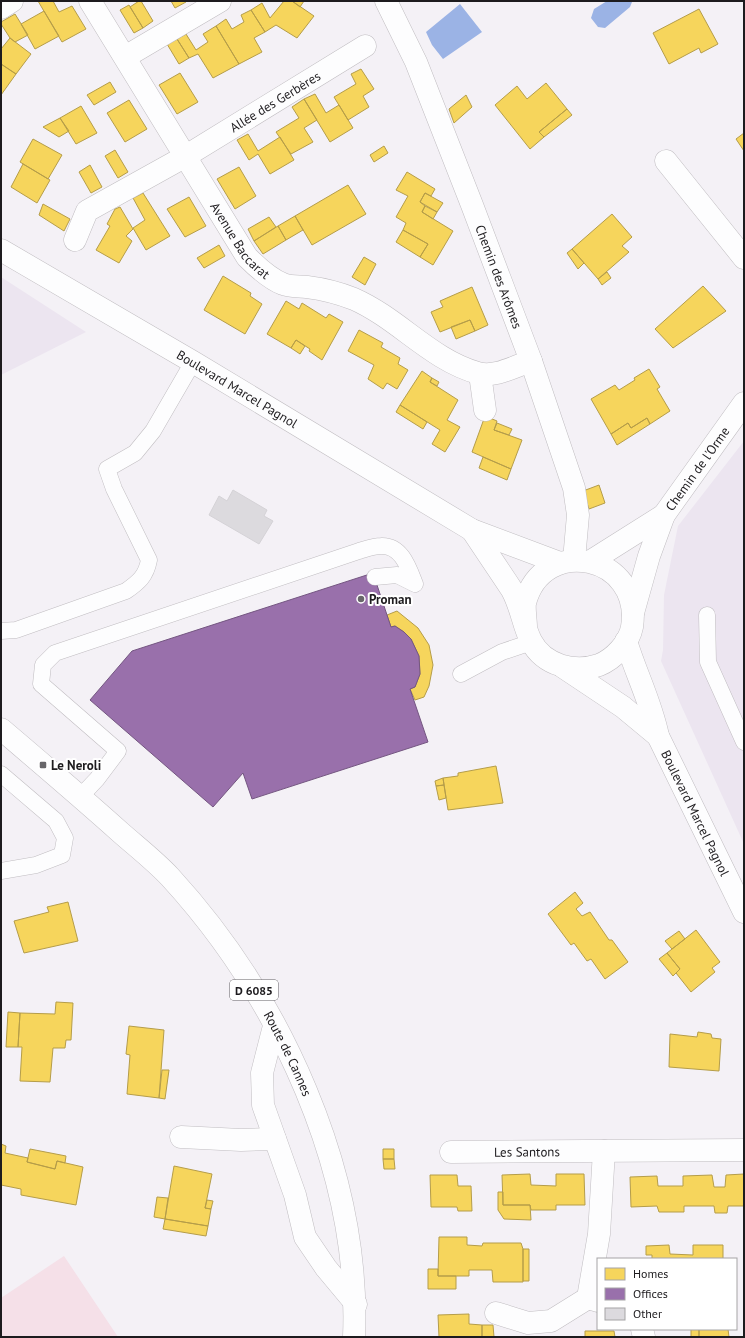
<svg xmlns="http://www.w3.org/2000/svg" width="745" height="1338" font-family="'PT Sans',sans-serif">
	<rect width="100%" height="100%" fill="#f4f1f6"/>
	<path fill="#ece5f0" d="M1 277 86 332 1 375Z
		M744 441V844L661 661 663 650 664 595 678 526Z"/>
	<path fill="#f5e0e8" d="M64 1256 118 1337H1V1298Z"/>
	<path fill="#9bb3e5" d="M607 1 632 2 630 7 605 28 598 27 591 18 594 9Z
		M460 4 482 32 443 59 432 45 426 32Z"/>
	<path fill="#f6d55c" stroke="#b59d49" d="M38 1H53L59 12 72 6 86 29 62 42Z
		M139 1H141L153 21 143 28 130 7Z
		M171 1H186V2L175 8Z
		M284 1H292L314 16 297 38 276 25 265 32 251 10 262 3 270 18Z
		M292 1H304L300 7Z
		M129 5 143 28 134 33 120 10Z
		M699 9 718 44 701 53 699 48 669 64 653 33Z
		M251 10 265 32 254 38 262 52 239 64 216 26 226 19 232 29 244 22 241 15Z
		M44 11 59 36 35 49 21 24Z
		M15 14 28 35 15 42 10 38 1 24V22Z
		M216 26 239 64 213 78 198 54 189 58 177 39 186 34 196 50 208 42 203 34Z
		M10 38 31 54 16 74 1 64V49Z
		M177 39 189 58 179 64 167 44Z
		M1 64 16 74 1 95Z
		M361 69 374 89 363 96 369 107 348 120 334 97 356 84 351 74Z
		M180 73 198 102 177 114 159 85Z
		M110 82 116 92 94 105 87 95Z
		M546 83 567 109 539 132 544 137 530 149 495 105 517 86 527 99Z
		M315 94 326 113 339 105 353 128 330 142 304 99Z
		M466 95 472 107 454 123 449 109Z
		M304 99 317 120 304 128 313 142 291 154 276 132 299 118 292 107Z
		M129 100 147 129 125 142 107 113Z
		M81 106 97 133 76 144 60 118Z
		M567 109 572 115 544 137 539 132Z
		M60 118 69 131 59 137 43 127Z
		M744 133V151L736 139Z
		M248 134 258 151 280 137 294 160 270 174 258 154 249 160 237 140Z
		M33 139 62 155 48 179 20 162Z
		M384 146 388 153 374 162 370 155Z
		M115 150 128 172 118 178 105 156Z
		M23 164 50 180 37 203 11 187Z
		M90 165 102 187 91 193 79 172Z
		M239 167 256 196 235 209 217 179Z
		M407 172 435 189 431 196 425 193 420 202 425 206 422 212 453 231 433 265 420 257 428 244 403 230 406 223 396 217 408 196 396 190Z
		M348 185 366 214 312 245 295 216Z
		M143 193 170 236 146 250 133 228 145 220 133 198Z
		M425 193 443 203 437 212 420 202Z
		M189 197 206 226 185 237 167 209Z
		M43 204 70 219 64 231 39 215Z
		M425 206 437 212 433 219 422 212Z
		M120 207 133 229 126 236 132 241 119 263 96 250 110 226 107 224 115 209Z
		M612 214 632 237 622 246 629 252 598 279 572 249Z
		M295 216 303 230 286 240 278 226Z
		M269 217 276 227 254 241 248 229Z
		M278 226 286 240 263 254 254 241Z
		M403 230 428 244 420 257 396 242Z
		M219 245 225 256 204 268 197 258Z
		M572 249 584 263 578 269 567 253Z
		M364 257 376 264 365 285 352 277Z
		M607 272 611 278 602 285 598 279Z
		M223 276 251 293 250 296 262 304 245 334 204 310Z
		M703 286 726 311 673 348 655 329Z
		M472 287 488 325 475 331 470 320 440 332 431 312 443 307 440 301Z
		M286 301 299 309 302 303 326 318 329 314 343 322 322 360 309 351 310 349 296 340 291 348 267 334Z
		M470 320 475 331 456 339 451 327Z
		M359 330 383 343 381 347 400 358 398 364 408 370 397 389 387 383 383 389 368 379 374 365 348 351Z
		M296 340 305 346 300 354 291 348Z
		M649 369 660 387 657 389 670 411 650 424 647 418 631 428 628 423 611 434 591 399 615 385 619 390 635 380 634 378Z
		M422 371 432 378 430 382 458 400 447 420 460 427 445 452 432 444 440 430 400 405Z
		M432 378 439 382 437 386 430 382Z
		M400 405 427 422 423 429 396 412Z
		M485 416 497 421 494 430 522 440 511 469 472 452Z
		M647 418 650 424 617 445 611 434 628 423 631 428Z
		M497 423 512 429 509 435 494 430Z
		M483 457 511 469 507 480 479 468Z
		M599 485 605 503 589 509 583 491Z
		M397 611 418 628 429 645 433 665 429 686 424 697 415 700 410 689 415 687 420 674 419 656 411 639 404 632 395 626 391 627 387 615Z
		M496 766 503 803 448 810 443 778 458 776V773Z
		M443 778 444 785 436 786 435 781Z
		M444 785 446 798 439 800 436 786Z
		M575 892 583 903 576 909 582 916 590 912 609 940H612L628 962 605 979 591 959 587 961 574 943 571 945 548 914Z
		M68 902 78 941 24 953 14 921 49 912 47 907Z
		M696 930 720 962 712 968 715 972 691 992 676 973 680 969 667 953Z
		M679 931 685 939 672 949 665 941Z
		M667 953 680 969 673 976 659 959Z
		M56 1002 73 1003 71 1040H66L65 1048H53L50 1082 20 1081 22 1047H18L20 1013 55 1014Z
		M8 1012 20 1013 18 1047H6Z
		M129 1026 164 1030 159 1098 127 1094 130 1055 126 1054Z
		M698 1032 711 1034 712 1038 721 1039 719 1071 669 1067 670 1034 697 1037Z
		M162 1070H169L165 1099 159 1098Z
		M1 1144 6 1146 5 1153 28 1158 27 1162 55 1169 57 1161 83 1167 76 1205 21 1195V1189L1 1185Z
		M30 1149 66 1156 65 1163 57 1161 55 1169 27 1162Z
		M383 1149H394V1159H383Z
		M383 1159H394L395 1169H384Z
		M174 1166 212 1174 205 1208 211 1209 208 1226 165 1219Z
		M530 1174 531 1185 556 1186V1174H584L585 1205H556V1210H531L530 1205H503L502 1175Z
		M744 1174V1206H728L727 1213H715L714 1206H684V1212H659L657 1206 631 1207 630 1177 657 1176 658 1186H683V1176L712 1175 714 1187H725L726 1175Z
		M430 1175H457L458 1186H471L472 1211H458L457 1207H431Z
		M498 1192H503V1205H530L531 1220 504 1219 498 1210Z
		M157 1197 168 1198 165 1219 154 1217Z
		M207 1200 213 1201 211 1209 205 1208Z
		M165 1219 208 1226 206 1236 163 1229Z
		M439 1237H467V1245L482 1246 483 1243H521L523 1249V1282H493L492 1270H469V1276H438Z
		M669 1245 670 1254 693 1255V1245H723V1259H652V1255H646V1246Z
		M523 1249H529V1281H523Z
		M428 1269H438V1276H456V1289H428Z
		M469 1314V1324L482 1325V1337H439L438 1315Z
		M482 1325H493L494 1337H482Z
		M691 1329H699V1337H691Z
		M699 1329H728L729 1337H699Z
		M585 1331H614L615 1337H585Z"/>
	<path fill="#9970ab" stroke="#745681" d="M373 573 391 627 395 626 404 632 411 639 419 656 420 674 415 687 410 689 428 742 252 799 243 773 213 807 90 700 132 651Z"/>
	<path fill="#dcdade" stroke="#d4d2d6" d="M233 490 267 510 264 516 273 521 259 544 209 515 219 496 227 501Z"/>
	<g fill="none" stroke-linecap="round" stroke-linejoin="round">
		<g stroke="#c0bdc1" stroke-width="17">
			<path id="service" d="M375 577 397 575 415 584
				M707 615 708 662 744 742
				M1 631 16 630 126 591C139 582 146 576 149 560L114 489 107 469 135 453 153 431 193 362
				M461 674 502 652 532 642
				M1 774 56 821 65 838 62 855 36 865 1 871
				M80 797 97 779 118 751 41 684 43 665 55 653 359 551C366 549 374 546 381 546 402 545 409 569 415 584"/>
		</g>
		<g stroke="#c0bdc1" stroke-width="23">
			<g id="minor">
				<path id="s1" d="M90 1 247 257C257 267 270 279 283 284 290 287 300 286 307 287 323 289 339 293 354 299 399 319 431 360 478 373 495 378 515 366 531 361"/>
				<path id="s2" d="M386 1 416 62 472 205 531 361 574 488 578 515 574 560"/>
				<path d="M1 8 12 1"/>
				<path d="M125 57 220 1"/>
				<path d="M666 161 744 258"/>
				<path id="s3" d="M75 240 87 211 186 156 365 46"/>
				<path d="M480 374 485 410"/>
				<path d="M274 1026 262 1073 263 1105 295 1195 305 1237 326 1268 356 1304"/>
				<path d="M181 1137 241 1140 275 1139"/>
				<path id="s4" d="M451 1152 744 1150"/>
				<path d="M598 1301 588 1298 599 1234 604 1151"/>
				<path d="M496 1313 528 1323 551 1321 588 1298"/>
				<path d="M642 1329 644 1337"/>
			</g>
		</g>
		<g stroke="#c0bdc1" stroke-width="23">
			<g id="tertiary">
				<path id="s5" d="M1 250 193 362 472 530 560 563"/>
				<path d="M472 530C485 550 499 570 512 590 521 606 523 625 531 641 544 666 575 673 599 665 614 659 629 643 632 627 643 555 543 534 525 603 524 610 526 620 526 627"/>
				<path d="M591 561 664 515"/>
				<path id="s6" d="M633 613 649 556 664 515 744 403"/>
				<path id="s7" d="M626 641C636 674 651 702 658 736L744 912"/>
				<path d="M563 667 623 707 658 736"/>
			</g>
		</g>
		<g stroke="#c0bdc1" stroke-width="23">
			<g id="primary">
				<path id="s8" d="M1 729C41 763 81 797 120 832 137 847 155 861 170 877 280 997 361 1172 354 1337"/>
			</g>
		</g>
		<use href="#service" stroke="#fdfdfe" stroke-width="16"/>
		<use href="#minor" stroke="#fdfdfe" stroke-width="22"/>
		<use href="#tertiary" stroke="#fdfdfe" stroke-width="22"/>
		<use href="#primary" stroke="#fdfdfe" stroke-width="22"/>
	</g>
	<g fill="#68666a" stroke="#fff" stroke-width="1.5">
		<circle cx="361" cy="599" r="4"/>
		<rect x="39" y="761" width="8" height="8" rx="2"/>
	</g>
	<g text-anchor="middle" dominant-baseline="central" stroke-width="4" stroke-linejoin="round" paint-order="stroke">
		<rect fill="#fff" stroke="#615f62" stroke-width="1" x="230" y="980" width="48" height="20" rx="3"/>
		<g font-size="12" font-weight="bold" fill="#1d1b1e">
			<text x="254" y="990">D 6085</text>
		</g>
		<g font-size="13" fill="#1d1b1e" stroke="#fff">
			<text stroke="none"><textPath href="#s3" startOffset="249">Allée des Gerbères</textPath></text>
			<text stroke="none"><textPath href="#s1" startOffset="283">Avenue Baccarat</textPath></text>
			<text stroke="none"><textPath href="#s2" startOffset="298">Chemin des Arômes</textPath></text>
			<text stroke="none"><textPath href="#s5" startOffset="274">Boulevard Marcel Pagnol</textPath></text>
			<text stroke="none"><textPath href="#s6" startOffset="160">Chemin de l'Orme</textPath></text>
			<text stroke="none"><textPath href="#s7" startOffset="186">Boulevard Marcel Pagnol</textPath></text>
			<text stroke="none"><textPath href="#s8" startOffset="438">Route de Cannes</textPath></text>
			<text stroke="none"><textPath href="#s4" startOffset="76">Les Santons</textPath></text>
		</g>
		<g font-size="13" font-weight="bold" fill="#1d1b1e" stroke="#fff" text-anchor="start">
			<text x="369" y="599">Proman</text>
			<text x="51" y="765">Le Neroli</text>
		</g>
	</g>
	<rect width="745" height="1338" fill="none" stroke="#1d1b1e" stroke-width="4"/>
	<rect x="597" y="1258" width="140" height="72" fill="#ffffff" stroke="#a5a4a5"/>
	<rect x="605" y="1268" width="20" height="12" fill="#f6d55c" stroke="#a5a4a5"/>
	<text x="633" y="1278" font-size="12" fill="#1d1b1e">Homes</text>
	<rect x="605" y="1288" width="20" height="12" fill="#9970ab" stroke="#a5a4a5"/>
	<text x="633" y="1298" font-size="12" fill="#1d1b1e">Offices</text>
	<rect x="605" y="1308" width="20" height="12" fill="#dcdade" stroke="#a5a4a5"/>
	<text x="633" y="1318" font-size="12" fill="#1d1b1e">Other</text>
</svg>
